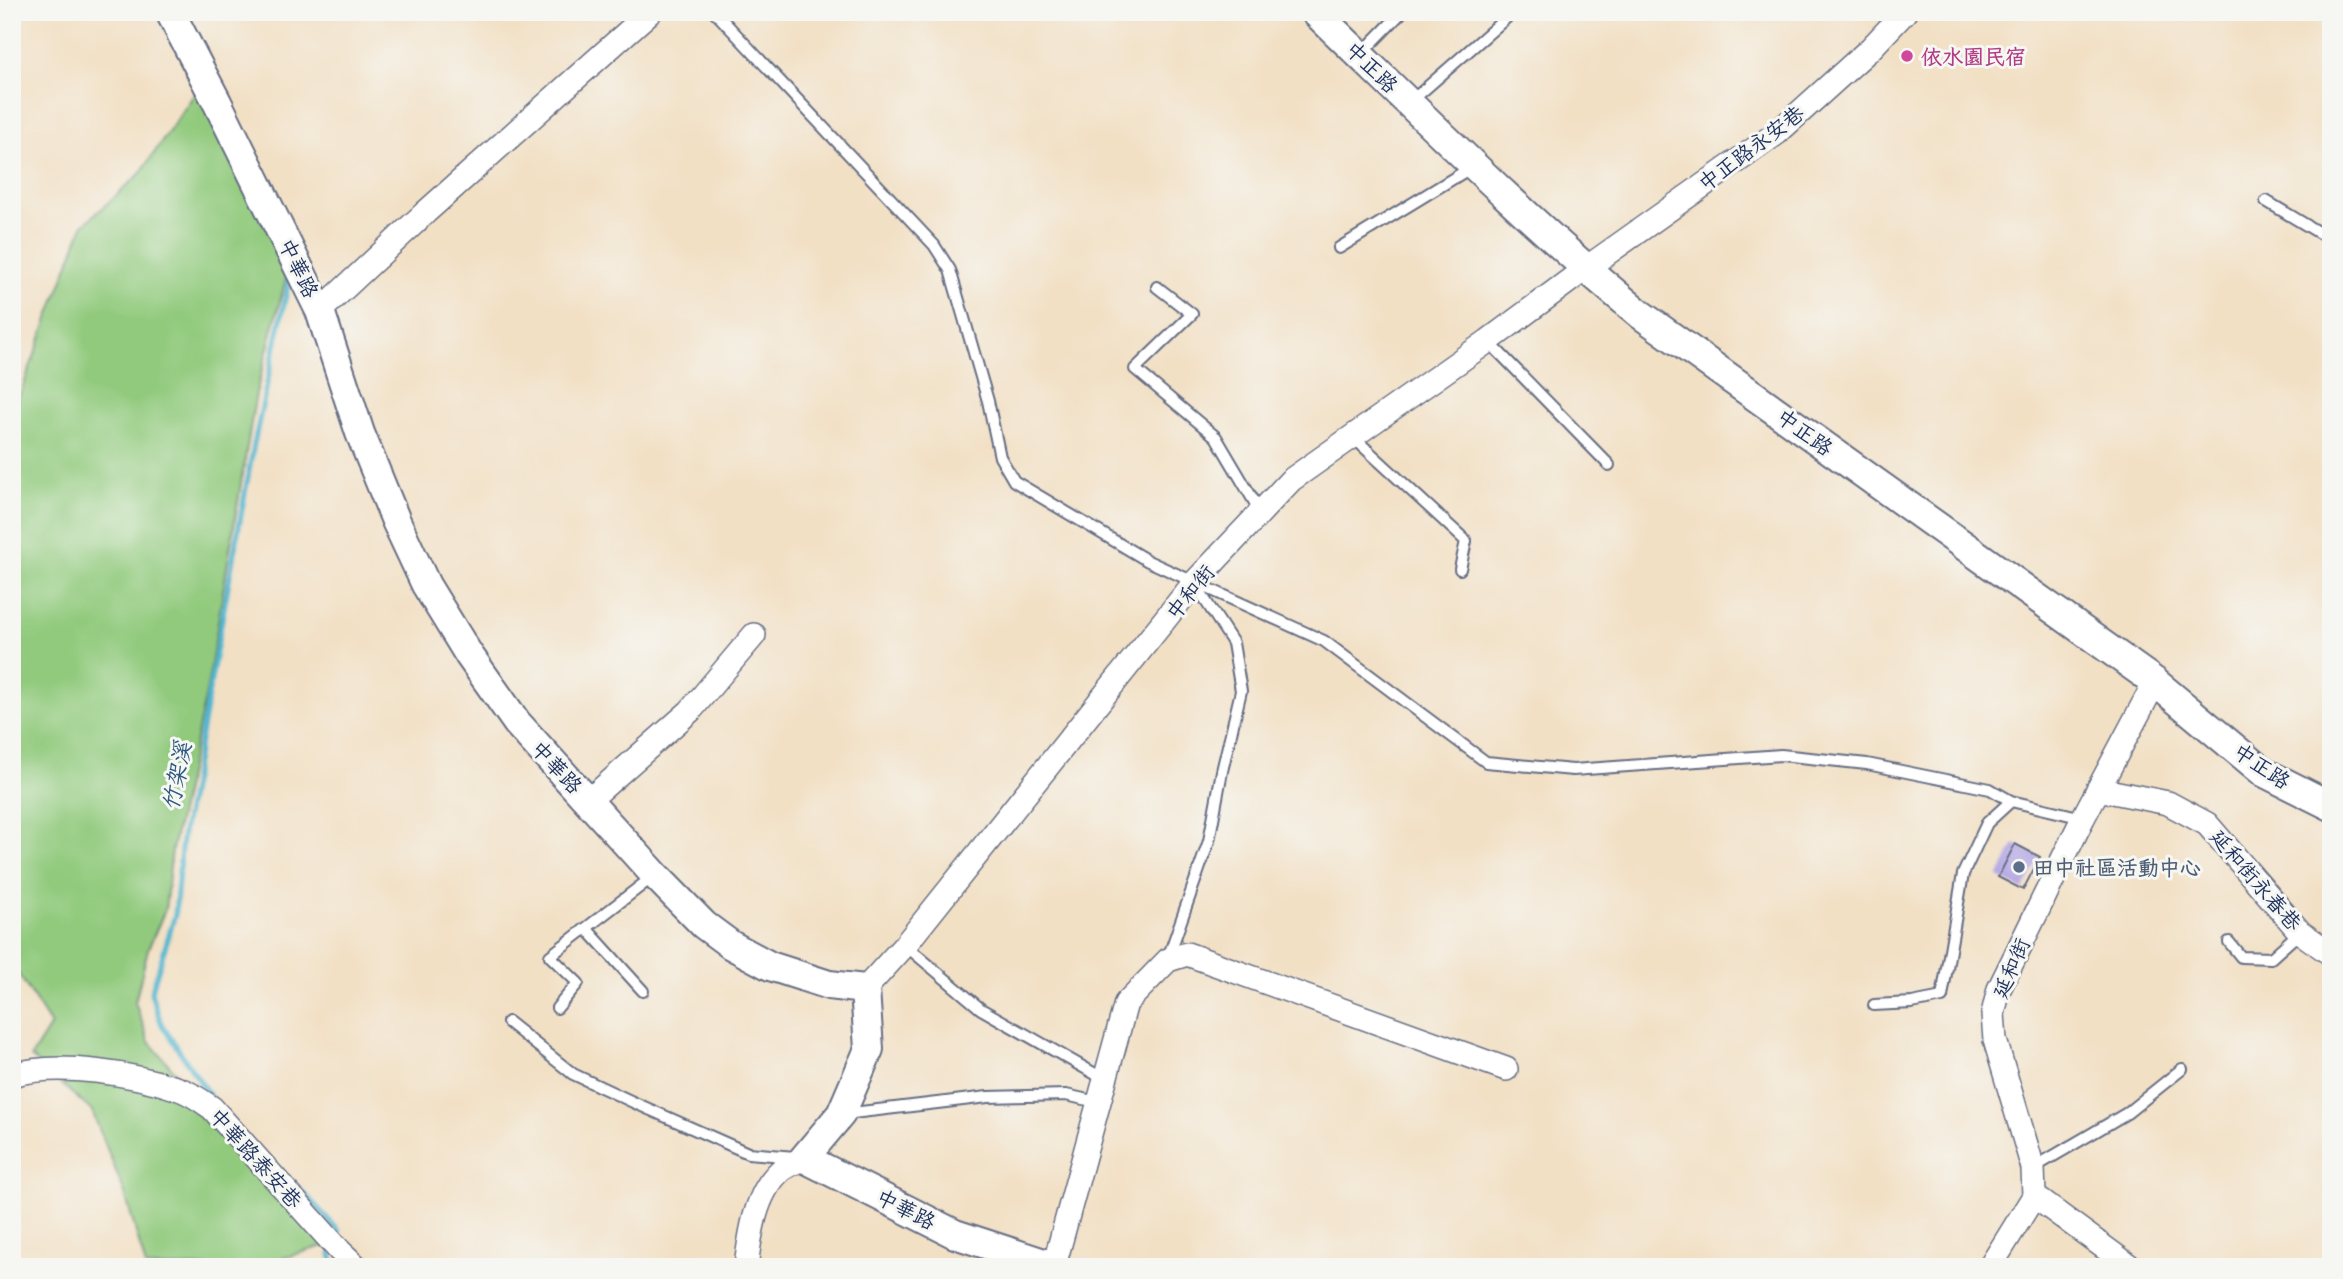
<svg xmlns="http://www.w3.org/2000/svg" width="2343" height="1279" font-family="'Patrick Hand','LXGW WenKai TC',sans-serif">
	<rect width="100%" height="100%" fill="#f6f6f2"/>
	<filter id="ink" filterUnits="userSpaceOnUse"><feTurbulence type="fractalNoise" baseFrequency=".0143" numOctaves="2"/><feDisplacementMap in="SourceGraphic" scale="14" xChannelSelector="R" yChannelSelector="G"/><feConvolveMatrix kernelMatrix="1 2 1 2 8 2 1 2 1" color-interpolation-filters="sRGB"/></filter>
	<filter id="wash" filterUnits="userSpaceOnUse"><feTurbulence type="fractalNoise" baseFrequency=".00686" numOctaves="4" result="noise"/><feDisplacementMap in="SourceGraphic" scale="28" xChannelSelector="R" yChannelSelector="G"/><feGaussianBlur stdDeviation="1.57" result="paint"/><feColorMatrix in="noise" values="0 0 0 0 0 0 0 0 0 0 0 0 0 0 0 0 0 1.4 0 .05"/><feComposite in="paint" operator="in"/></filter>
	<g filter="url(#wash)">
		<rect width="100%" height="100%" fill="#f2e0c5"/>
		<path fill="#91ca7d" stroke="#567c6e" stroke-width="2" d="M196 92 290 263 256 393 207 688 172 850 165 910 148 949 135 1002 149 1042 216 1119 343 1240 254 1267H146L125 1194 92 1111 31 1057 51 1025 12 964V416L83 225 139 175Z"/>
		<g fill="none" stroke-linecap="round" stroke-linejoin="round">
			<path stroke="#51b6cf" stroke-width="5" d="M210 1096 162 1025 151 993 175 915 182 839 254 444 288 286V272
				M302 1191 339 1231 336 1239
				M331 1254 333 1262 339 1267"/>
		</g>
		<g id="blocks">
			<path fill="#ac9de3" d="M2015 844 2040 857 2023 890 1998 877Z"/>
		</g>
	</g>
	<g filter="url(#ink)">
		<use href="#blocks" fill-opacity="0" stroke="#666d82" stroke-width="2"/>
		<g fill="none" stroke-linecap="round" stroke-linejoin="round">
			<g stroke="#666d82" stroke-width="14">
				<path id="service" d="M715 12 934 245 950 270 988 401 1000 457 1014 481 1148 561 1324 641 1486 762 1573 770 1781 755 1867 764 1990 789 2011 801
					M1360 55 1402 12
					M1409 103 1513 12
					M2266 201 2331 240
					M1339 248 1472 167
					M1157 287 1192 314 1135 369 1216 437 1261 513
					M1488 341 1609 465
					M1353 437 1466 541 1460 569
					M586 928 643 991
					M2229 942 2241 957 2271 958 2300 932
					M905 945 981 1009 1104 1079
					M1168 958 1209 841 1222 771 1241 691 1233 643 1194 583
					M1874 1005 1912 1003 1942 997 1963 874 1987 823 2011 801 2083 818
					M557 1008 578 983 550 956 655 875
					M508 1022 573 1074 635 1103 748 1153 795 1157
					M844 1114 988 1097 1066 1095 1097 1102
					M2033 1168 2127 1113 2182 1069"/>
			</g>
			<g stroke="#666d82" stroke-width="26">
				<path id="minor" d="M320 311 426 212 650 12
					M2098 789 2168 803 2207 824 2300 932 2331 954
					M588 801 690 711 754 635
					M865 989 905 945 1194 583 1291 480 1488 341 1585 269 1777 133 1871 48 1905 12
					M12 1075C58 1061 134 1074 179 1089 191 1093 202 1101 212 1108L340 1251 357 1267
					M2034 1196 2131 1267
					M1054 1266 1126 1003 1168 960 1187 954 1506 1069
					M746 1267C750 1235 755 1194 780 1171 787 1165 797 1162 804 1158
					M1990 1267 2034 1196 2033 1168 1995 1040 1993 1014 1999 989 2083 818 2155 682"/>
			</g>
			<g stroke="#666d82" stroke-width="32">
				<path id="tertiary" d="M170 12 217 102 320 311 360 433 396 521 426 585 469 655 517 723 655 875 704 925 731 945 770 966 829 985 865 989 869 1049 841 1114 804 1158 955 1234 1056 1267
					M1315 12C1422 115 1526 220 1640 314L2155 682 2263 772 2331 806"/>
			</g>
			<use href="#service" stroke="#fff" stroke-width="10"/>
			<use href="#minor" stroke="#fff" stroke-width="23"/>
			<use href="#tertiary" stroke="#fff" stroke-width="28"/>
		</g>
	</g>
	<circle fill="#d1479c" stroke="#f6f6f2" stroke-width="2.5" cx="1907" cy="56" r="7"/>
	<circle fill="#5c6f8a" stroke="#f6f6f2" stroke-width="2.5" cx="2019" cy="867" r="7"/>
	<g text-anchor="middle" dominant-baseline="central" stroke-width="6" stroke-linejoin="round" paint-order="stroke">
		<g font-size="21" font-weight="bold" fill="#b23c85" stroke="#f6f6f2" text-anchor="start">
			<text x="1921" y="56">依水園民宿</text>
		</g>
		<g font-size="21" fill="#1b2f5e" stroke="#f6f6f2">
			<text transform="translate(1372 67) rotate(44)">中正路</text>
			<text transform="translate(1751 148) rotate(-37)">中正路永安巷</text>
			<text transform="translate(299 268) rotate(64)">中華路</text>
			<text transform="translate(1805 432) rotate(36)">中正路</text>
			<text transform="translate(1190 592) rotate(-51)">中和街</text>
			<text transform="translate(2262 766) rotate(34)">中正路</text>
			<text transform="translate(557 767) rotate(47)">中華路</text>
			<text transform="translate(2256 880) rotate(49)">延和街永春巷</text>
			<text transform="translate(2011 968) rotate(-67)">延和街</text>
			<text transform="translate(256 1158) rotate(48)">中華路泰安巷</text>
			<text transform="translate(906 1209) rotate(27)">中華路</text>
		</g>
		<g font-size="21" font-weight="bold" fill="#4e5e75" stroke="#f6f6f2" text-anchor="start">
			<text x="2033" y="867">田中社區活動中心</text>
		</g>
		<g font-size="23" font-style="italic" fill="#2b5880" stroke="#f6f6f2">
			<text transform="translate(176 776) rotate(-79)">竹架溪</text>
		</g>
	</g>
	<rect width="2343" height="1279" fill="none" stroke="#f6f6f2" stroke-width="42"/>
</svg>
